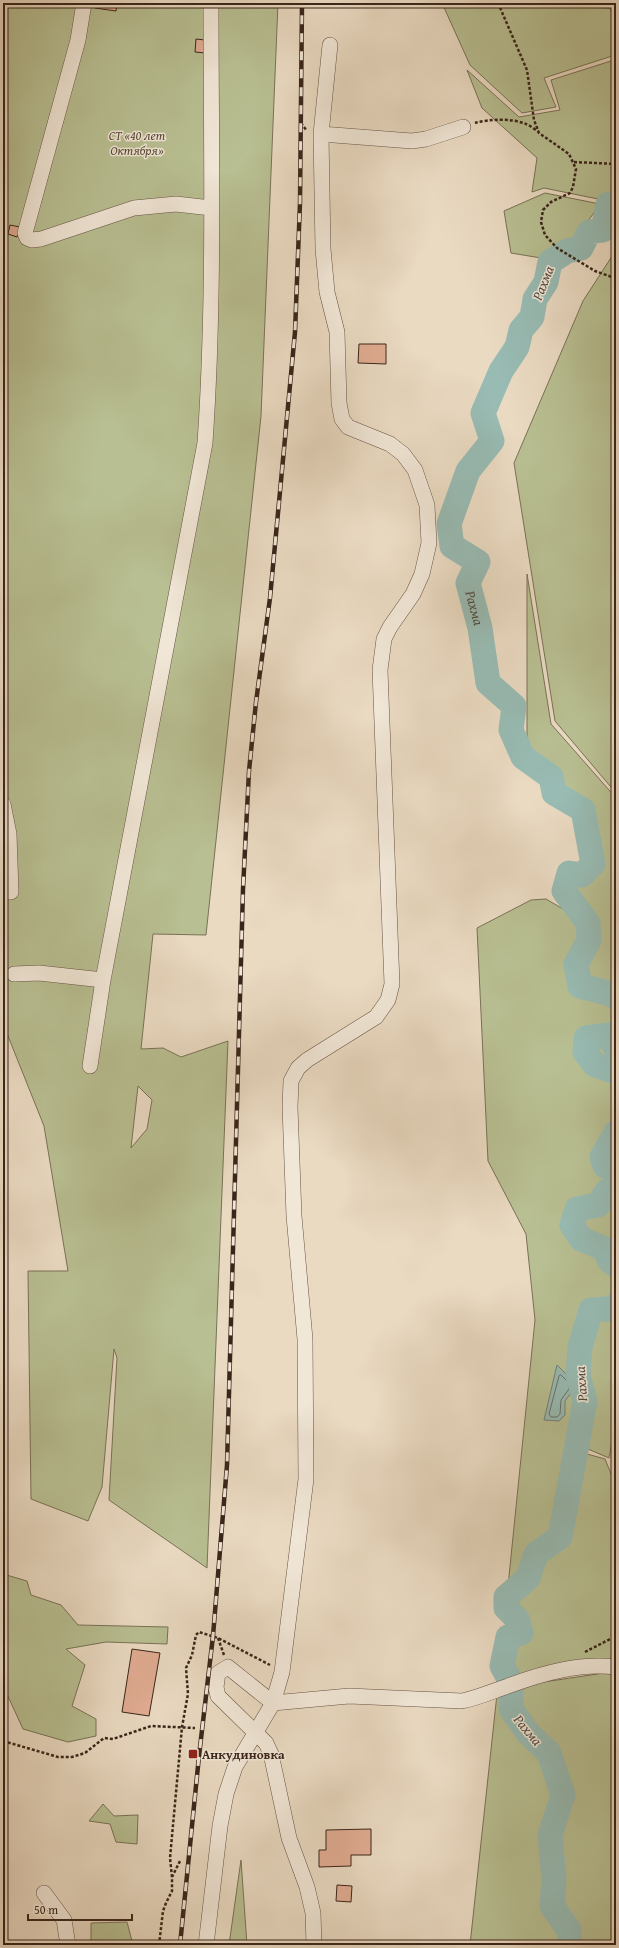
<svg xmlns="http://www.w3.org/2000/svg" width="619" height="1948" font-family="'Gentium Book Plus',serif">
	<rect width="100%" height="100%" fill="#eadac2"/>
	<filter id="stains"><feTurbulence type="fractalNoise" baseFrequency=".005" numOctaves="4"/><feColorMatrix values="0 0 0 0 .2 0 0 0 0 .09 0 0 0 0 .02 0 0 0 .5 -.17"/></filter>
	<radialGradient id="worn" r=".72"><stop offset=".6" stop-color="#630" stop-opacity="0"/><stop offset="1" stop-color="#630" stop-opacity=".3"/></radialGradient>
	<path fill="#b8bf92" stroke="#797256" fill-rule="evenodd" d="M3 3H278L261 416 206 935 153 934 141 1049 163 1048 181 1057 228 1041 207 1568 109 1500 117 1358 114 1349 102 1487 88 1521 31 1499 28 1271H68L44 1126 6 1031 3 915ZM138 1086 152 1100 147 1129 131 1148Z
		M442 3H502L608 8 616 13V52L612 56 544 78 556 107 522 113 470 65Z
		M616 57V196L603 200 544 188 532 192 537 158 482 108 467 70 519 117 560 110 551 80 611 61Z
		M545 193 600 204 572 244 541 258 511 253 504 211Z
		M616 250V793L555 721 514 463 583 301Z
		M527 574 551 724 616 798V992L608 985 585 979 582 964 595 939 592 918 571 892 572 878H585L599 866 587 806 559 789 554 773 527 754Z
		M546 899 580 919 583 939 568 964 575 992 612 1001 616 1006V1036L611 1029 581 1033C580 1068 585 1068 616 1079V1121L597 1156 603 1171 616 1173V1191L606 1185 594 1199 575 1205 568 1220 570 1236 601 1253 606 1264 616 1273V1290L610 1302 586 1306 574 1373 578 1402 554 1534 534 1548 525 1574 508 1586 535 1320 526 1234 488 1161 477 928 531 900Z
		M604 1044 616 1058V1066L603 1060 596 1049Z
		M606 1200 616 1206V1257L606 1244 581 1229 584 1214 600 1210Z
		M616 1317V1421L609 1458 588 1449 589 1383 587 1352 597 1319Z
		M580 1452 605 1459 616 1486V1664L515 1680 507 1665 512 1641 524 1635 522 1618 512 1606 514 1596 532 1578 540 1555 563 1539Z
		M3 1574 27 1581 31 1595 61 1605 78 1625 168 1627 167 1644 106 1642 66 1649 85 1665 72 1706 96 1719V1736L68 1742 23 1729 6 1692H3Z
		M604 1673 616 1674V1945H574L573 1931 555 1904 558 1887 554 1836 567 1795 553 1751 530 1728 517 1708 516 1691 537 1683Z
		M506 1690 507 1709 524 1737 545 1756 558 1794 546 1835 547 1907 564 1933 566 1945H470L497 1694Z
		M103 1804 114 1816 138 1815 137 1844 116 1842 110 1824 89 1821Z
		M241 1860 247 1945H229Z
		M127 1922 133 1945H91V1923Z"/>
	<path fill="#98bbb3" stroke="#727f76" d="M557 1365 572 1380 573 1390 565 1401V1415L559 1421 544 1420Z"/>
	<g fill="none" stroke-linecap="round" stroke-linejoin="round">
		<path stroke="#697066" stroke-width="1" d="M561 1375 568 1382 569 1389 561 1400 560 1414 557 1417H551L549 1414 559 1376Z"/>
		<g stroke="#98bbb3" stroke-width="25">
			<path id="s1" d="M616 203 608 204 603 230 589 232 581 248 567 251 550 262 546 282 535 299 532 317 521 330 517 347 501 371 483 413 492 441 468 471 449 524 452 546 478 562 468 583 480 628 488 683 514 706 511 730 523 757 551 777 554 793 583 810 593 864 582 875 569 873 564 891 588 923 589 940 576 964 580 986 612 994 616 998"/>
			<path d="M616 1049 609 1035 586 1038 585 1052 595 1065 616 1072"/>
			<path d="M616 1132 602 1157 605 1166H616"/>
			<path d="M616 1199 608 1190 598 1205 577 1209 572 1225 581 1239 605 1249 609 1260 616 1265"/>
			<path d="M570 1945 569 1930 552 1906 554 1879 550 1835 563 1795 549 1753 528 1733 511 1709V1682L502 1666 508 1637 521 1633 517 1619 506 1608V1597L528 1578 536 1554 560 1537 585 1401 578 1376 580 1347 591 1310 607 1309 616 1306"/>
		</g>
	</g>
	<path fill="#e1ac92" stroke="#3a251a" d="M95 3H117L116 11 95 8Z
		M196 39 205 40V53L195 52Z
		M10 225 20 227 17 237 8 234Z
		M359 344H386V364L358 363Z
		M132 1649 160 1653 149 1716 122 1712Z
		M371 1829V1855H351V1866L319 1867V1850H326V1830Z
		M337 1885 352 1886 351 1902 336 1901Z"/>
	<g fill="none" stroke-linecap="round" stroke-linejoin="round">
		<g stroke="#665244" stroke-width="16">
			<path id="minor" d="M84 3 78 40 25 233 27 238 32 240 41 239 134 208 176 204 211 208
				M321 134 412 141 426 139 463 127
				M3 804 9 834 11 892
				M14 974 39 973 103 980
				M90 1066 103 980 205 443C215 298 211 148 211 3
				M44 1893 64 1920 68 1945
				M206 1945 220 1826 226 1794 235 1767 273 1703 282 1672 306 1479 305 1339 294 1216 290 1107 291 1081 298 1068 307 1060 376 1017 388 1000 392 984 380 670 384 639 390 627 413 594 422 574 429 543 427 505 415 470 403 454 390 444 348 427 342 419 339 403 337 332 327 292 323 249 321 134 330 45
				M314 1945 313 1913 307 1887 289 1838 271 1754 266 1743 218 1696 216 1687 218 1673 228 1667 273 1703 349 1696 462 1701C478 1698 493 1691 508 1686 543 1673 579 1663 616 1667"/>
		</g>
		<path stroke="#3a251a" stroke-width="2.5" stroke-dasharray="3 2" stroke-linecap="butt" d="M498 3 527 70 534 120 539 133 569 154 576 169 573 187 570 193 551 202 543 210 541 222 545 235 557 248 595 271 612 277 616 283
			M556 3 616 7
			M301 123 307 131
			M475 123C489 119 512 118 526 124 530 125 535 130 539 132
			M574 162 616 164
			M616 495V501
			M616 1415 613 1444 616 1477
			M218 1638 224 1655
			M585 1652 616 1636
			M3 1741 58 1757H72L85 1753 104 1738 113 1739 151 1726 195 1728
			M172 1877 170 1858 182 1727 188 1694 186 1668 192 1655 196 1635 199 1632 218 1638 270 1665
			M159 1945 163 1911 166 1903 172 1891V1877L180 1861"/>
		<use href="#minor" stroke="#f1e7d7" stroke-width="15"/>
		<g stroke="#3a251a" stroke-width="4.5">
			<path id="rail" d="M180 1945 199 1756 213 1636 227 1465 243 889 249 771 256 702 270 598 295 332 300 203 302 3"/>
		</g>
		<use href="#rail" stroke="#f1e7d7" stroke-width="3" stroke-dasharray="9" stroke-linecap="butt"/>
	</g>
	<rect fill="#8f2418" stroke="#f1e7d7" stroke-width="1.5" x="188" y="1749" width="10" height="10" rx="2"/>
	<g text-anchor="middle" dominant-baseline="central" stroke-width="3" stroke-linejoin="round" paint-order="stroke">
		<g font-size="13" font-style="italic" fill="#5a4c38" stroke="#f1e7d7">
			<text x="137" y="135">СТ «40 лет<tspan x="137" dy="15">Октября»</tspan></text>
		</g>
		<g font-size="13" font-weight="bold" fill="#3a251a" stroke="#f1e7d7" text-anchor="start">
			<text x="202" y="1754">Анкудиновка</text>
		</g>
		<g font-size="14" font-style="italic" fill="#524a40" stroke="#f1e7d7">
			<text transform="translate(543 283) rotate(-68)">Рахма</text>
			<text stroke="none"><textPath href="#s1" startOffset="495">Рахма</textPath></text>
			<text transform="translate(581 1384) rotate(-94)">Рахма</text>
			<text transform="translate(528 1730) rotate(50)">Рахма</text>
		</g>
	</g>
	<rect width="619" height="1948" fill="none" stroke="#eadac2" stroke-width="16"/>
	<rect x="4" y="4" width="611" height="1940" fill="none" stroke="#3a251a" stroke-width="2"/>
	<rect x="8" y="8" width="603" height="1932" fill="none" stroke="#3a251a"/>
	<path d="M28 1914v6h104v-6" fill="none" stroke="#3a251a" stroke-width="2"/>
	<text x="34" y="1914" font-size="12" fill="#3a251a" stroke="#f1e7d7" stroke-width="3" paint-order="stroke">50 m</text>
	<rect width="100%" height="100%" filter="url(#stains)"/>
	<rect width="100%" height="100%" fill="url(#worn)"/>
</svg>
